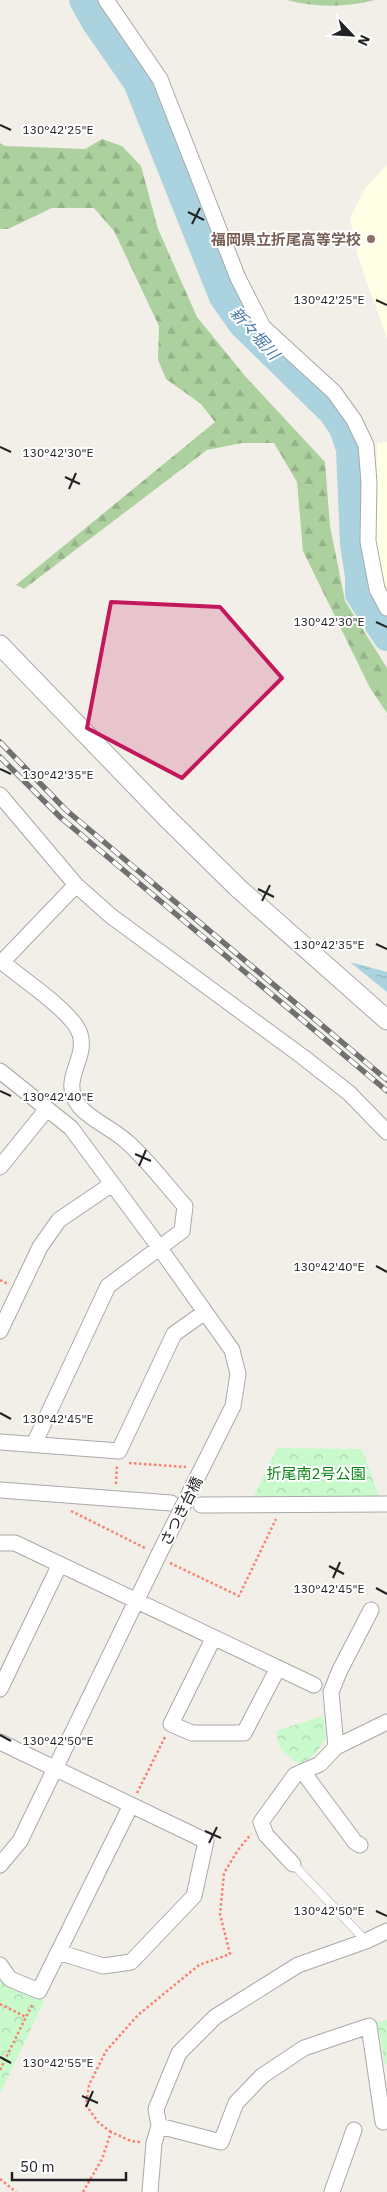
<svg xmlns="http://www.w3.org/2000/svg" width="387" height="2192" font-family="'IBM Plex Sans','Noto Sans JP',sans-serif">
	<defs>
		<pattern id="forest-firs" width="22" height="20" patternUnits="userSpaceOnUse" patternTransform="scale(1.25)"><rect width="22" height="20" fill="#add19e"/><path d="M5 1l3.5 6h-7zM16 11l3.5 6h-7z" fill="#95b388"/></pattern>
		<pattern id="park-crowns" width="20" height="18" patternUnits="userSpaceOnUse" patternTransform="scale(1.25)"><rect width="20" height="18" fill="#c8facc"/><path d="M2 6a3 3 0 1 1 6 0M12 15a3 3 0 1 1 6 0" fill="none" stroke="#acd6af"/></pattern>
		<pattern id="water-ripples" width="26" height="14" patternUnits="userSpaceOnUse" patternTransform="scale(1.25)"><rect width="26" height="14" fill="#aad3df"/><path d="M2 4q2-2 4 0t4 0M15 11q2-2 4 0t4 0" fill="none" stroke="#92b5bf"/></pattern>
	</defs>
	<rect width="100%" height="100%" fill="#f2efe9"/>
	<path fill="#ffffe5" d="M387 165V338L359 260 350 218 366 187Z
		M387 442V590L377 552 375 519 377 443Z"/>
	<path fill="url(#forest-firs)" d="M287 0H375C347 7 315 8 287 0Z
		M102 139 122 146 141 166 158 229 197 317 245 376 325 462 330 526 345 601 387 668V713L370 688 303 551 297 482 274 443H242L207 450 24 589 16 585 215 422 201 404 166 379 158 360 159 326 114 231 94 208H52L8 229H0V143L5 146 85 149Z"/>
	<path fill="url(#park-crowns)" d="M277 1448 362 1449 379 1497 253 1498Z
		M323 1716 326 1739 315 1754 300 1765 280 1749 276 1731Z
		M0 1977 5 1983 44 2001 0 2094Z
		M387 2020V2064H385L377 2022Z"/>
	<path fill="url(#water-ripples)" d="M350 962 387 972V992Z"/>
	<g fill="none" stroke-linecap="round" stroke-linejoin="round">
		<path stroke="#aad3df" stroke-width="28" d="M83 0 96 23 137 82 223 297 242 324 332 412 343 428 350 449 354 544 359 576V594L387 637"/>
		<g stroke="#a9a9a9" stroke-width="9">
			<path id="service" d="M293 1864 366 1941"/>
		</g>
		<g stroke="#a9a9a9" stroke-width="17">
			<path id="minor" d="M106 0 160 79 238 278 263 327 334 392 354 420 366 445 369 482 368 541 377 589 387 608
				M0 795 76 885 111 916 303 1057 349 1093 387 1132
				M0 1071 71 1128 159 1247 232 1350 238 1374 233 1406 202 1468
				M0 1167 47 1109
				M0 1331 40 1247 59 1220 112 1184
				M0 1442 119 1451 174 1334 205 1312
				M34 1444 108 1286 182 1231 185 1206C166 1185 148 1160 126 1141 113 1129 91 1120 80 1107 58 1080 88 1061 80 1034 74 1013 21 978 2 962L76 885
				M0 1490 171 1503
				M201 1505 387 1504
				M0 1543H15L278 1668 244 1733H192L171 1724 213 1639
				M278 1668 314 1685
				M0 1689 60 1564
				M0 1742 206 1841 194 1896 131 1962 103 1966 58 1952
				M336 1747 331 1692 340 1670 371 1610
				M303 1772 355 1842 360 1845
				M293 1864 266 1835 261 1822 295 1775 320 1764 336 1747 387 1722
				M0 1865 20 1841 159 1554
				M0 1965 10 1979 39 1991 131 1805
				M159 2126 221 2142 236 2103 262 2076 304 2048 369 2026 383 2122
				M150 2192 154 2143 159 2126 156 2109 179 2053 215 2017 298 1965 366 1941 387 1931
				M332 2192 354 2130"/>
		</g>
		<g stroke="#a9a9a9" stroke-width="21">
			<path id="tertiary" d="M0 645 166 817 238 888 387 1020"/>
		</g>
		<path stroke="#fa8072" stroke-width="2.5" stroke-dasharray="2.5 2.5" stroke-linecap="butt" d="M0 1280 8 1284
			M129 1463 186 1467
			M116 1484 117 1464
			M71 1511 147 1549
			M170 1563 239 1596 276 1519
			M137 1793 165 1737
			M0 2004 26 2017 33 2004
			M0 2070 26 2017
			M111 2132 98 2122 86 2105 89 2085 106 2051 138 2015 199 1965 230 1954 220 1914 224 1873 238 1850 251 1834
			M0 2179 16 2192
			M83 2192 102 2159 111 2132 131 2141 141 2142"/>
		<use href="#service" stroke="#fff" stroke-width="8"/>
		<use href="#minor" stroke="#fff" stroke-width="15"/>
		<use href="#tertiary" stroke="#fff" stroke-width="19"/>
		<g stroke="#707070" stroke-width="5.5">
			<path id="rail" d="M0 742 66 810 387 1080
				M0 757 60 817 387 1091"/>
		</g>
		<use href="#rail" stroke="#fff" stroke-width="4" stroke-dasharray="11" stroke-linecap="butt"/>
		<g stroke="#a9a9a9" stroke-width="17" stroke-linecap="butt">
			<path id="minor-bridge" d="M159 1554 202 1468"/>
		</g>
		<use href="#minor-bridge" stroke="#fff" stroke-width="15"/>
	</g>
	<path fill="#c2185b" fill-opacity="0.2" stroke="#c2185b" stroke-width="4" stroke-linejoin="round" d="M111 602 220 607 282 678 182 778 87 728Z"/>
	<path fill="none" stroke="#222" stroke-width="2" d="M0 125 11 130M188 212 204 220M192 224 200 208M376 300 387 305M0 447 11 452M65 477 80 484M69 489 76 473M376 622 387 627M0 769 11 774M258 889 274 897M262 901 270 885M376 944 387 949M0 1091 11 1096M135 1154 151 1161M139 1166 146 1150M376 1266 387 1272M0 1413 11 1419M329 1566 344 1574M333 1578 340 1562M376 1588 387 1594M0 1735 11 1741M205 1831 221 1838M209 1843 217 1827M376 1911 387 1916M0 2057 11 2063M82 2096 98 2103M86 2107 93 2091"/>
	<circle fill="#8d6e63" stroke="#fff" stroke-width="2" cx="371" cy="239" r="5"/>
	<g text-anchor="middle" dominant-baseline="central" stroke-width="4" stroke-linejoin="round" paint-order="stroke">
		<g font-size="15" font-weight="bold" fill="#785e54" stroke="#fff" text-anchor="end">
			<text x="361" y="239">福岡県立折尾高等学校</text>
		</g>
		<g font-size="15" fill="#0c8416" stroke="#fff">
			<text x="316" y="1473">折尾南2号公園</text>
		</g>
		<g font-size="15" fill="#222" stroke="#fff">
			<text transform="translate(181 1511) rotate(-63)">さつき台橋</text>
		</g>
		<g font-size="16" font-style="italic" fill="#4a7aab" stroke="#fff">
			<text transform="translate(255 333) rotate(48)">新々堀川</text>
		</g>
	</g>
	<g font-size="12" text-anchor="middle" fill="#222" stroke="#fff" stroke-width="4" stroke-linejoin="round" paint-order="stroke">
		<text x="58" y="134">130°42'25"E</text>
		<text x="329" y="304">130°42'25"E</text>
		<text x="58" y="457">130°42'30"E</text>
		<text x="329" y="626">130°42'30"E</text>
		<text x="58" y="779">130°42'35"E</text>
		<text x="329" y="949">130°42'35"E</text>
		<text x="58" y="1101">130°42'40"E</text>
		<text x="329" y="1271">130°42'40"E</text>
		<text x="58" y="1423">130°42'45"E</text>
		<text x="329" y="1593">130°42'45"E</text>
		<text x="58" y="1745">130°42'50"E</text>
		<text x="329" y="1915">130°42'50"E</text>
		<text x="58" y="2067">130°42'55"E</text>
	</g>
	<g transform="translate(352 35) rotate(115)" stroke="#ffffff" stroke-width="4" paint-order="stroke">
	<path d="M0-4L9 19L0 12L-9 19Z" fill="#222222"/>
	<text y="-8" font-size="14" font-weight="bold" text-anchor="middle" fill="#222222">N</text>
	</g>
	<path d="M12 2172v8h114v-8" fill="none" stroke="#222222" stroke-width="2.5"/>
	<text x="20" y="2172" font-size="15" fill="#222222" stroke="#ffffff" stroke-width="4" paint-order="stroke">50 m</text>
</svg>
